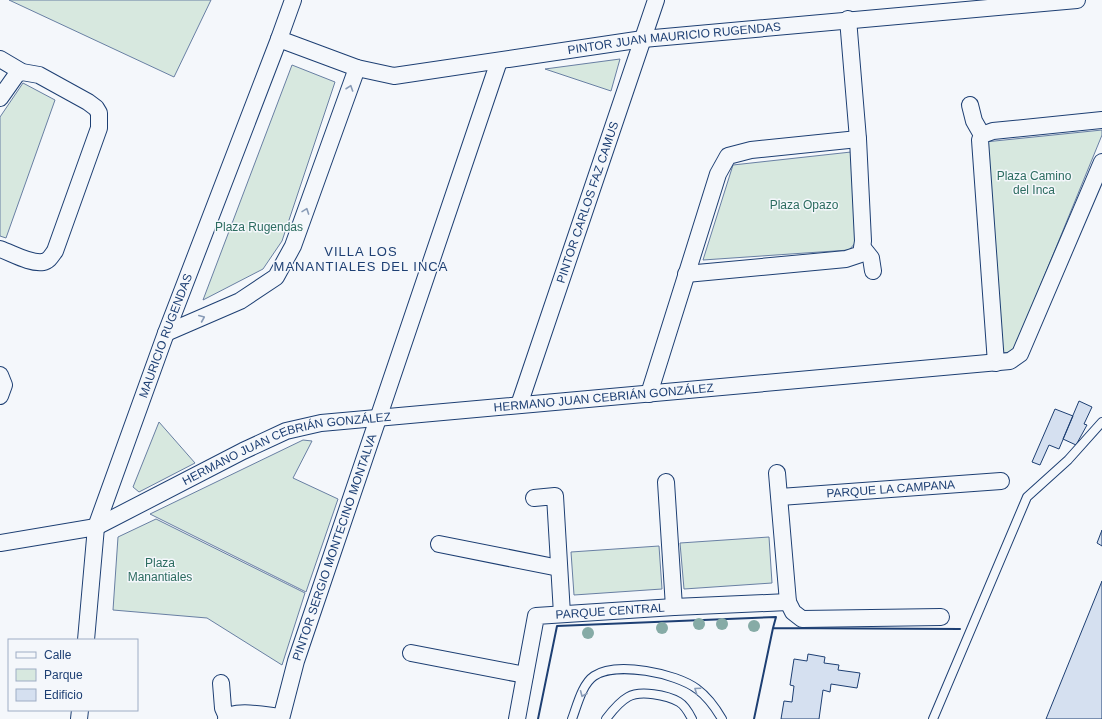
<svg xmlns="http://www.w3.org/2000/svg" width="1102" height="719" font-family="Helvetica,sans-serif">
	<rect width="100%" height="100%" fill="#f4f7fb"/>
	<path fill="#d7e8df" stroke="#687fa3" d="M9 0H211L174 77Z
		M620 59 611 91 545 69Z
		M292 65 335 82 282 241 263 269 203 300Z
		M23 83 55 100 6 238 0 236V117Z
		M1102 130V135L1017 343 1011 352 1002 353 985 142Z
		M851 152 857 241 849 250 703 260 733 165Z
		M159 422 195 463 139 492 133 487Z
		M303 440 312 441 293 478 338 499 306 592 150 514Z
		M156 519 305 593 282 665 207 618 113 610 118 537Z
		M769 537 772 583 684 589 680 543Z
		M659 546 662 589 574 595 571 552Z"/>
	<path fill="#d5e0f0" stroke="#1d3f73" d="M1079 401 1092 407 1084 424 1087 425 1076 445 1063 439Z
		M1055 409 1073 416 1059 449 1049 445 1040 465 1032 462Z
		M1102 530V546L1097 543Z
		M1102 581V719H1046Z
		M808 654 825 657 824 663 839 665 838 670 860 673 857 688 831 684 830 692 823 690 819 719H781L784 701 792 702 794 686 790 685 794 659 807 661Z"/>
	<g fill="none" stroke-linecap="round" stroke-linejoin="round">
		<g stroke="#1d3f73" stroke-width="10">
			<path id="service" d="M572 719C577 706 582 684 594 676 616 661 676 673 697 689 708 697 715 707 722 719
				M606 719C612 711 619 702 628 697 640 690 667 695 679 702 684 705 689 713 692 719
				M933 719 1027 497 1068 460 1102 422"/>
		</g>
		<g stroke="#1d3f73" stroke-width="18">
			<g id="minor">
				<path id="s1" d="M279 39 357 68 394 76 643 39 1077 0"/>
				<path d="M0 59 22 72 39 75 88 102 96 108 99 113V128L55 251C52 255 49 261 43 262 30 264 12 253 0 249"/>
				<path d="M0 98 17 74 22 72"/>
				<path d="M970 105 974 121 982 135"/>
				<path d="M863 248 871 258 873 271"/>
				<path d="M686 274 846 259 861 254 863 241 858 139 848 19"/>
				<path d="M166 333 240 301 276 277 293 246 357 68"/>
				<path d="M996 363 980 140 982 135 993 131 1102 120"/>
				<path d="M0 375 4 385 0 396"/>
				<path d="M649 394 718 174 728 156 751 150 858 139"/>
				<path id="s2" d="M519 405 656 0"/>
				<path d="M777 473 788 602 793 612 802 619 941 617"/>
				<path d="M666 482 674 607"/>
				<path id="s3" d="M780 497 1001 481"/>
				<path d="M534 498 555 496 562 614"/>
				<path id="s4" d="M0 543 96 527 243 451 286 431 321 423 1010 361 1020 354 1102 162"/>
				<path d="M439 544 559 568"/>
				<path id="s5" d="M86 640 96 527 166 333 279 39 293 0"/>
				<path d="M411 653 525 675"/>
				<path d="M221 683 223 708 227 717"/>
				<path d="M79 719 80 710"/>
				<path d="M226 719C234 708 268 716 281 717"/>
				<path id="s6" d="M281 719 296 661 499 61"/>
				<path id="s7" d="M517 719 536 616 674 607 788 602"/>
			</g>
		</g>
		<use href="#service" stroke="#f4f7fb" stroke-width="8"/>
		<use href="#minor" stroke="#f4f7fb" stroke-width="16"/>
		<path stroke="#1d3f73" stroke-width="2" d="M538 719 557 626 776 617 773 628
			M754 719 773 628 960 629"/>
	</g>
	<g fill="#86aba6">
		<circle cx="699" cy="624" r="6"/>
		<circle cx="722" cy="624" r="6"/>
		<circle cx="754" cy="626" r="6"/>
		<circle cx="662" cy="628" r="6"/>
		<circle cx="588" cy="633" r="6"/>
	</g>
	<defs><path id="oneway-chevron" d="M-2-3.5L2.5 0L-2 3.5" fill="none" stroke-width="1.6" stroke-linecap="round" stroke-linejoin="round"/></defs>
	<g stroke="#889bb7">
		<use href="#oneway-chevron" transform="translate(350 88) rotate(-71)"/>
		<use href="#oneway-chevron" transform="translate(306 211) rotate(-70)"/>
		<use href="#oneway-chevron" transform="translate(202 318) rotate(-23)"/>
		<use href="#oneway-chevron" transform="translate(697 690) rotate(-145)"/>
		<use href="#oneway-chevron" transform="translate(583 694) rotate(113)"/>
	</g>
	<g text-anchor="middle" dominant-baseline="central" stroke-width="3" stroke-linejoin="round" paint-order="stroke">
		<g font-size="12" fill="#1d3f73" stroke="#f4f7fb">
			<text stroke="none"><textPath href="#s1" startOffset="404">PINTOR JUAN MAURICIO RUGENDAS</textPath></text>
			<text stroke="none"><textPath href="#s2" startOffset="214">PINTOR CARLOS FAZ CAMUS</textPath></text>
			<text stroke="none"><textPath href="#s5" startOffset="317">MAURICIO RUGENDAS</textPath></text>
			<text stroke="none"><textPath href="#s4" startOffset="630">HERMANO JUAN CEBRIÁN GONZÁLEZ</textPath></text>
			<text stroke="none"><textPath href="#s4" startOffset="306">HERMANO JUAN CEBRIÁN GONZÁLEZ</textPath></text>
			<text stroke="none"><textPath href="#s3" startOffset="111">PARQUE LA CAMPANA</textPath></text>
			<text stroke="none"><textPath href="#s6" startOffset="180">PINTOR SERGIO MONTECINO MONTALVA</textPath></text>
			<text stroke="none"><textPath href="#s7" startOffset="179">PARQUE CENTRAL</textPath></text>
		</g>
		<g font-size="12" fill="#2c6c60" stroke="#f4f7fb">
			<text x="1034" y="176">Plaza Camino<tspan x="1034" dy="14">del Inca</tspan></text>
			<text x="804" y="205">Plaza Opazo</text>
			<text x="259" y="227">Plaza Rugendas</text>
			<text x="160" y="563">Plaza<tspan x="160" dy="14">Manantiales</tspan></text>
		</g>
		<g font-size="13" letter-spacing="1" fill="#1d3f73" stroke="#f4f7fb">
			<text x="361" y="251">VILLA LOS<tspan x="361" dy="15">MANANTIALES DEL INCA</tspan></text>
		</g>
	</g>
	<rect x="8" y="639" width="130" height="72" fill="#f4f7fb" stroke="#9eadc5"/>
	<rect x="16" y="652" width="20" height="6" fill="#f4f7fb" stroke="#9eadc5"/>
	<text x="44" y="659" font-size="12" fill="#1d3f73">Calle</text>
	<rect x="16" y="669" width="20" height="12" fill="#d7e8df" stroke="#9eadc5"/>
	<text x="44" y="679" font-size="12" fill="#1d3f73">Parque</text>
	<rect x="16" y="689" width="20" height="12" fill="#d5e0f0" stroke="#9eadc5"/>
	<text x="44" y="699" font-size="12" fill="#1d3f73">Edificio</text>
</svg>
